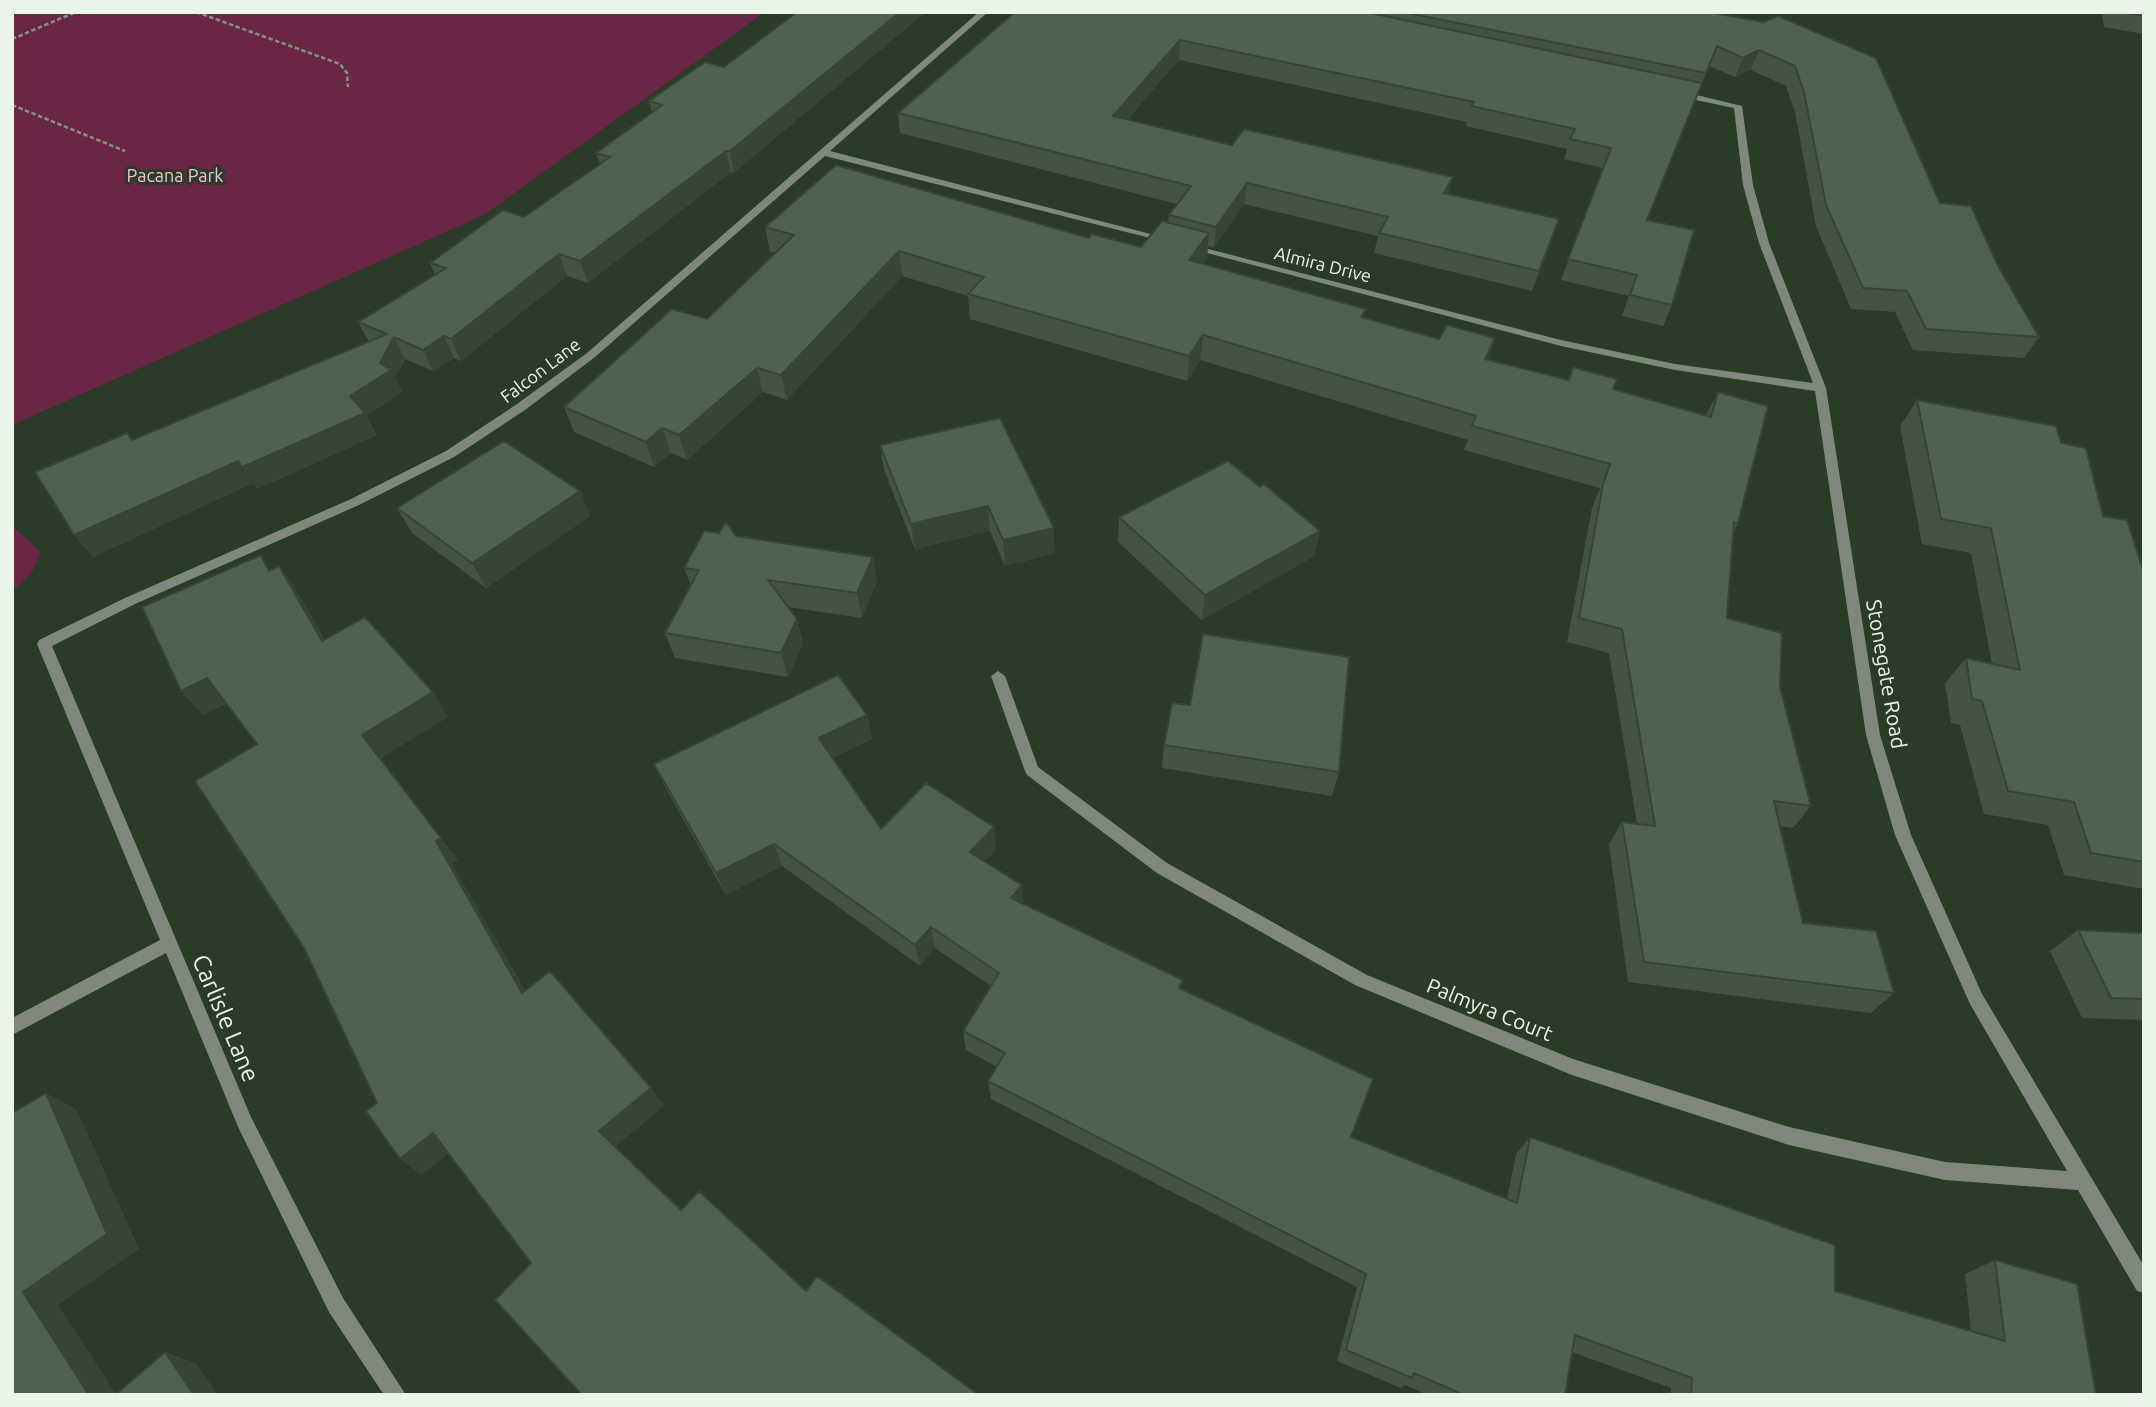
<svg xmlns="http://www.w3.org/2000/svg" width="2156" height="1407" font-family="Ubuntu,sans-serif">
	<rect width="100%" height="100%" fill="#2a3b28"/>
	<path fill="#692745" d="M12 12H765L484 215 12 425Z
		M12 526 41 552 32 572 16 588 12 587Z"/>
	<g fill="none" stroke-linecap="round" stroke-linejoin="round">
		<path stroke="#839282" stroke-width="2.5" stroke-dasharray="4.5 2.5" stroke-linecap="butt" d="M196 12 340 64 347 73 348 87
			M12 39 76 12
			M12 105 125 151"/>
		<path fill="#80887e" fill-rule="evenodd" d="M979 12H988L830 151 1170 239V243L825 156 595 357 525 410 454 457 359 505 135 604 52 646 251 1117 343 1298 406 1395H384L329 1312 239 1129 166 953 12 1035V1018L160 940 37 644 39 640 125 598 351 499 446 451 517 404 587 353Z
			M1680 91 1742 106 1753 185 1769 243 1826 388 1880 735 1911 835 1982 994 2144 1266V1293L2137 1291 2078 1190 1945 1180 1789 1145 1572 1075 1355 985 1157 873 1027 775 1025 771 991 676 998 671 1005 676 1038 767 1167 863 1367 975 1573 1059 1789 1127 1945 1162 2067 1171 1970 1004 1895 835 1866 735 1815 391 1675 370 1561 346 1184 247 1189 244 1561 340 1675 364 1813 383 1759 243 1743 185 1734 108 1677 96V92Z"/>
	</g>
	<path fill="#445442" d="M1015 12H1708L1764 22 1940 203 1997 264 2039 337 2024 358 1913 350 1895 312 1851 309 1816 226 1795 112 1786 86 1751 70 1735 77 1709 66 1647 220 1672 305 1663 326 1622 316 1629 296 1561 280 1603 168 1564 159 1567 149 1466 126 1467 122 1179 60 1127 120 1449 194 1552 240 1532 291 1374 253 1378 236 1244 204 1214 247 1208 246 1207 257 1202 264 1364 318 1439 339 1495 338 1488 359 1568 380 1613 389 1706 415 1718 392 1738 523 1734 531 1727 618 1780 687 1811 806 1793 828 1780 826 1803 923 1894 993 1871 1013 1628 982 1609 844 1622 822 1637 824 1609 653 1567 642 1592 508 1600 488 1464 450 1468 440 1200 360 1187 381 970 319 968 296 902 276 787 400 763 392 687 460 671 453 654 467 574 432 564 407 707 319 775 253 770 252 765 227 1089 238 1141 247 1168 222 1169 215 1177 204 900 133 898 113Z
		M2102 12H2144V34L2104 27Z
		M724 67 734 173 731 172 588 283 567 276 461 361 454 358 433 371 405 359 395 378 402 392 366 416 377 435 257 489 253 483 93 557 132 440 369 342 358 322 435 275 430 263 524 217 600 164 596 153 652 113 649 101Z
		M1917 400 2061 443 2103 516 2144 573V889L2064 875 2048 825 1984 814 1960 725 1951 723 1945 683 1966 658 1992 664 1971 553 1922 544 1900 426Z
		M1000 418 1055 553 1005 566 990 531 915 549 884 470 880 445Z
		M1260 487 1320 531 1314 556 1202 620 1118 542 1119 517Z
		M580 491 590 516 486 588 412 533 397 508Z
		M736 536 873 557 877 582 862 618 788 607 797 619 803 644 788 677 675 658 665 633 691 586 684 568Z
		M1190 705 1339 772 1332 796 1162 768 1164 745Z
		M867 715 872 739 832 758 881 829 996 850 985 861 1023 903 1182 989 1351 1137 1507 1199 1516 1154 1530 1137 1835 1291 1971 1331 1965 1274 1995 1260 2096 1395H1671V1388L1572 1352 1565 1395H1428L1405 1385 1401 1388 1337 1361 1357 1287 991 1099 988 1081 997 1067 966 1050 963 1031 991 986 935 948 920 966 782 866 726 895 665 787 654 764Z
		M2078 930 2144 933V1020L2082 1018 2050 951Z"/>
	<path fill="#374536" d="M900 12H926L734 173 730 151Z
		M1180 40 1179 60 1112 137 1113 116Z
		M1759 50 1751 70 1735 77 1743 58Z
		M726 151 731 172 588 283 580 261Z
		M1453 177 1448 197 1444 193Z
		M1247 183 1244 204 1214 247 1216 227Z
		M1559 219 1552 240 1532 291 1539 271Z
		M1209 233 1207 257 1188 285 1189 260Z
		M899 251 902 276 787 400 781 375Z
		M559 254 567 276 461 361 451 339Z
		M1203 335 1200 360 1187 381 1189 356Z
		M444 336 454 358 433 371 423 350Z
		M394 337 405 359 395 378 402 392 366 416 377 435 257 489 242 467 350 396 380 363Z
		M1495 338 1487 363 1485 359Z
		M757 368 763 392 687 460 679 435Z
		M662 428 671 453 654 467 646 442Z
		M238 461 253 483 93 557 74 535Z
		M580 491 590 516 486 588 472 563Z
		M988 506 990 531 915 549 911 524Z
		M1054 528 1055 553 1005 566 1003 540Z
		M1320 531 1314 556 1202 620 1205 595Z
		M873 557 877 582 862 618 857 593Z
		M279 566 297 591 340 665 322 641Z
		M797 619 803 644 788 677 781 653Z
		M207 678 228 703 203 715 181 691Z
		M433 692 448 717 380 759 362 735Z
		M867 715 872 739 825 761 819 738Z
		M994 827 996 850 973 874 970 852Z
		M441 838 458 860 452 864 538 1012 522 993 436 841Z
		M774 844 782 866 726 895 716 873Z
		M1022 885 1024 907 1011 898Z
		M931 927 935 948 920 966 915 945Z
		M651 1088 664 1106 614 1148 599 1131Z
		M46 1093 77 1110 139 1249 58 1305 117 1395H89L23 1292Z
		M433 1133 453 1150 421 1175 400 1159Z
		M165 1352 196 1363 218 1395H194Z"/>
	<path fill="#4f624d" stroke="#374536" stroke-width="2" d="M797 12H900L730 151H726L580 261 559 254 451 339 444 336 423 350 394 337 380 363 391 370 350 396 365 413 242 467 238 461 74 535 35 472 127 433 132 440 387 334 358 322 446 268 430 263 503 210 524 217 610 157 596 153 662 105 649 101 705 62 724 67Z
		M1015 12H1366L1702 83 1647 220 1694 230 1672 305 1630 295 1637 275 1568 259 1611 148 1570 139 1575 129 1471 106 1474 102 1180 40 1113 116 1232 145 1244 129 1453 177 1444 193 1559 219 1539 271 1379 233 1388 217 1247 183 1216 227 1169 215 1191 186 898 113Z
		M1403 12H1708L1764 22 1778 16 1876 58 1940 203 1971 206 1997 264 2039 337 1926 329 1907 291 1863 288 1826 205 1804 92 1795 66 1759 50 1743 58 1717 46 1706 73Z
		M2119 12H2144V16Z
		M836 165 1089 238 1092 234 1141 247 1162 221 1209 233 1189 260 1366 309 1361 317 1439 339 1447 325 1495 338 1485 359 1569 380 1573 367 1617 379 1613 389 1711 417 1718 392 1768 406 1738 523 1734 522 1727 618 1782 633 1780 687 1811 806 1774 801 1803 923 1876 931 1894 993 1644 962 1622 822 1655 826 1622 629 1579 618 1603 484 1610 464 1472 426 1476 416 1203 335 1189 356 968 294 984 277 899 251 781 375 757 368 679 435 662 428 646 442 564 407 672 309 707 319 794 235 765 227Z
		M1917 400 2056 426 2061 443 2086 448 2103 516 2127 520 2144 573V862L2091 853 2074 802 2008 791 1982 701 1972 699 1966 658 2020 670 1991 528 1941 519Z
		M1000 418 1054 528 1003 540 988 506 911 524 880 445Z
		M504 441 580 491 472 563 397 508Z
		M1228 461 1260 487 1264 484 1320 531 1205 595 1119 517Z
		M726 522 736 536 873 557 857 593 768 580 797 619 781 653 665 633 699 570 684 568 704 531 719 533Z
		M261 555 269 571 279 566 322 641 365 617 433 692 362 735 441 838 436 841 522 993 550 971 651 1088 599 1131 681 1210 699 1191 806 1291 817 1276 979 1395H582L495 1300 531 1263 433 1133 400 1159 366 1111 377 1103 304 948 195 781 257 744 207 678 181 691 142 607Z
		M1203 634 1349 657 1339 772 1164 745 1172 703 1190 705Z
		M838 675 867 715 819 738 881 829 926 783 994 827 970 852 1022 885 1011 898 1183 980 1179 988 1373 1079 1351 1137 1517 1203 1530 1137 1835 1245V1291L2005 1341 1995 1260 2077 1284 2096 1395H1691L1692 1378 1575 1335 1565 1395H1464L1414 1373 1412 1378 1346 1350 1366 1274 988 1081 1005 1053 963 1031 999 973 931 927 915 945 774 844 716 873 654 764Z
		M2078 930 2144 933V999L2111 998Z
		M46 1093 107 1234 23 1292 89 1395H12V1113Z
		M165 1352 194 1395H115Z"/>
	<g text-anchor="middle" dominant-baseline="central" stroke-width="6" stroke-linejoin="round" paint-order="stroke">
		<g font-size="18" fill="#f4c2d4" stroke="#2a3b28">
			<text x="175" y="175">Pacana Park</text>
		</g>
		<g font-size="18" fill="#eaf5e9" stroke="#2a3b28">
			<text transform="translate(1323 264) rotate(14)">Almira Drive</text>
			<text transform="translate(540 370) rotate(-37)">Falcon Lane</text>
		</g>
		<g font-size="21" fill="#eaf5e9" stroke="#2a3b28">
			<text transform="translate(1887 674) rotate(80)">Stonegate Road</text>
			<text transform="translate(1490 1009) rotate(22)">Palmyra Court</text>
		</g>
		<g font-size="24" fill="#eaf5e9" stroke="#2a3b28">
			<text transform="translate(226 1018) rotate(67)">Carlisle Lane</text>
		</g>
	</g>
	<rect width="2156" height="1407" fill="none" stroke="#eaf5e9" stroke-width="28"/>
</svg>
